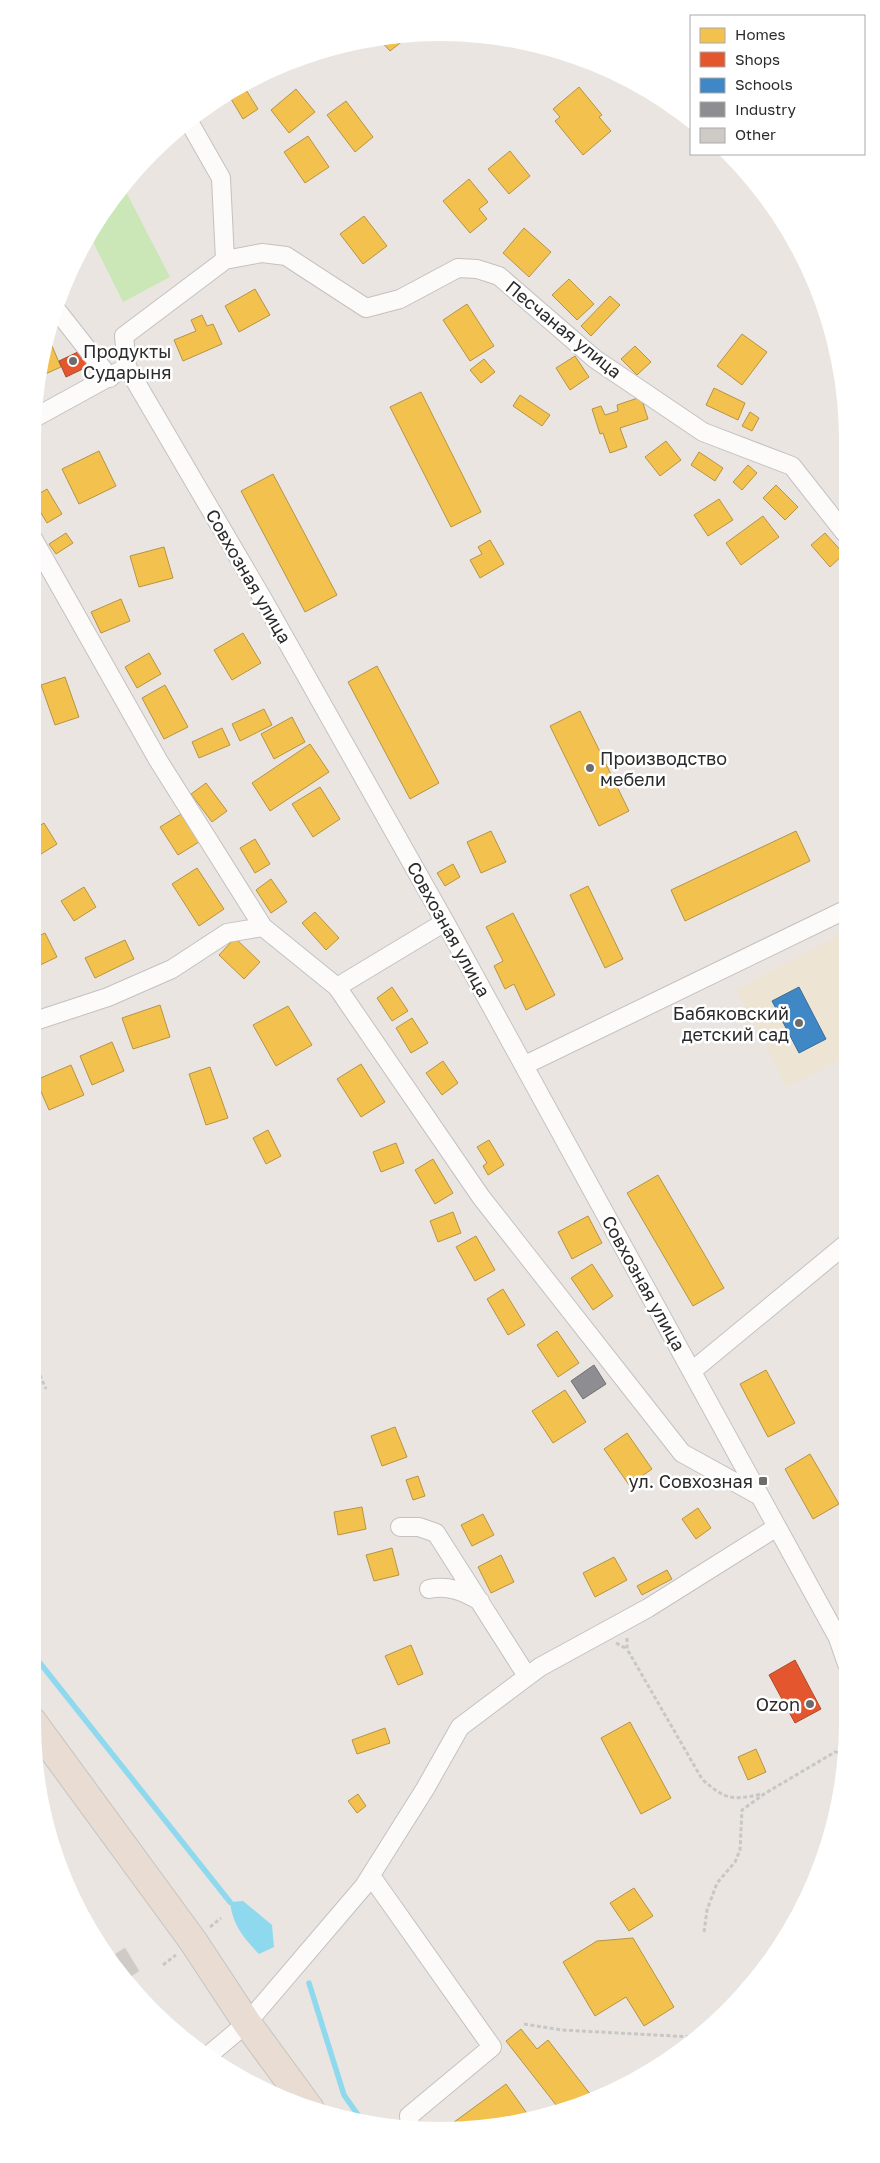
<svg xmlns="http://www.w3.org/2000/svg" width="880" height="2163" font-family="'Golos Text',sans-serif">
	<rect width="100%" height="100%" fill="#eae5e0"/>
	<path fill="#ede4d4" d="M845 932 846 1056 787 1087 736 990Z"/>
	<path fill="#cce7b7" d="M123 186 170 277 123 302 89 234Z"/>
	<path fill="#8fd9ef" d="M243 1901 272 1925 274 1947 259 1954C243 1937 233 1926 230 1902Z"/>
	<path fill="#f2c14e" stroke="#b69444" d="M400 36 404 40 390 51 379 39Z
		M243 85 258 109 243 119 228 94Z
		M579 87 602 115 599 117 611 131 583 155 555 121 560 117 553 109Z
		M296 89 315 112 289 133 271 110Z
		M346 101 373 137 355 152 327 115Z
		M308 136 329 167 305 183 284 152Z
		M510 151 530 176 509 194 488 169Z
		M469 179 488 202 479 209 487 219 470 233 443 201Z
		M364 216 387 246 363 264 340 234Z
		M524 228 551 252 529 277 503 253Z
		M569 279 594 304 577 320 552 295Z
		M255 289 270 315 239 332 225 306Z
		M610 296 620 305 591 336 581 326Z
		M467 304 494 346 470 361 443 320Z
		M202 315 207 326 213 324 222 344 183 361 174 340 196 331 191 320Z
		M742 334 767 352 742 385 717 366Z
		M49 339 61 367 43 375Z
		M635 346 651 362 637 375 621 359Z
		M575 356 589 377 570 390 556 368Z
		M484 359 495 372 481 383 470 370Z
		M714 388 745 403 738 420 706 405Z
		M421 392 481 512 451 527 390 407Z
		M520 395 550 415 542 426 513 406Z
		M641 397 648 419 620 428 627 447 610 453 603 433 600 434 592 409 601 406 605 415 618 411 617 405Z
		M750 412 759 418 752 431 742 426Z
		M666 441 681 460 660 476 645 457Z
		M99 451 116 486 79 504 62 469Z
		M699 452 723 468 715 481 691 465Z
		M748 465 757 473 742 490 733 482Z
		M273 474 337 595 305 612 241 491Z
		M776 485 798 507 785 520 763 498Z
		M47 489 62 514 47 523 32 498Z
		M719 499 733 520 708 536 694 515Z
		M763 516 779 537 741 565 726 543Z
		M66 533 73 543 56 554 49 544Z
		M825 533 844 554 830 567 811 545Z
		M490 540 504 564 480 578 470 560 482 554 478 547Z
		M164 547 173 578 139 587 130 556Z
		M121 599 130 621 101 633 91 612Z
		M243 633 261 663 232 680 214 650Z
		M149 653 161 674 137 688 125 667Z
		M377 666 439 783 410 799 348 682Z
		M65 677 79 717 55 725 41 685Z
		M165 685 188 727 164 739 142 698Z
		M264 709 272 725 240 741 232 724Z
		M580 711 629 811 599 826 550 726Z
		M292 717 305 742 274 759 261 734Z
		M222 728 230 745 199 758 192 742Z
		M310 744 329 772 270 811 252 783Z
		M206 783 227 811 212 822 191 794Z
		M320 787 340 819 313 837 292 804Z
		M181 814 199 842 178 855 160 827Z
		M44 823 57 844 38 856 32 848V830Z
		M491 831 506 862 481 873 467 842Z
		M796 831 810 861 685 921 671 890Z
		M255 839 270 864 255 873 240 848Z
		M453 864 460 877 445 886 437 873Z
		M197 868 224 909 199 926 172 884Z
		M271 879 287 902 271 913 256 890Z
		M588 886 623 959 605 968 570 895Z
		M84 887 96 907 74 921 61 901Z
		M315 912 339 938 326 950 302 923Z
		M513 913 555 995 526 1010 514 984 505 989 494 966 503 961 486 927Z
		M45 933 57 957 34 968 32 939Z
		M235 938 260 962 244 979 219 955Z
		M125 940 134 959 95 978 85 958Z
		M392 987 408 1011 392 1021 377 998Z
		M160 1005 170 1037 133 1049 122 1018Z
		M288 1006 312 1045 276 1066 253 1025Z
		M412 1018 428 1043 411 1053 396 1028Z
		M112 1042 124 1071 92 1085 80 1056Z
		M443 1061 458 1083 442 1095 426 1073Z
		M361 1064 385 1102 361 1117 337 1079Z
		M71 1065 84 1095 49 1110 36 1080Z
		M210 1067 228 1118 206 1125 189 1074Z
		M268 1130 281 1156 266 1164 253 1138Z
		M489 1140 504 1165 488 1175 483 1166 487 1163 477 1147Z
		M396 1143 404 1163 381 1172 373 1152Z
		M433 1159 453 1193 435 1204 415 1170Z
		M658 1175 724 1288 693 1306 627 1193Z
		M453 1212 461 1233 438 1242 430 1221Z
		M588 1216 602 1243 572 1259 558 1232Z
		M476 1236 495 1270 475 1281 456 1247Z
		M592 1264 613 1296 593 1310 571 1278Z
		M503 1289 525 1325 508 1335 487 1299Z
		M557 1331 579 1363 558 1377 537 1345Z
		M766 1370 795 1423 768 1437 740 1384Z
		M565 1390 586 1422 553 1443 532 1411Z
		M395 1427 407 1457 382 1466 371 1436Z
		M627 1433 652 1469 629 1485 604 1449Z
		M810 1454 839 1504 813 1519 785 1469Z
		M418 1476 425 1496 413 1500 406 1480Z
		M362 1507 366 1529 338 1535 334 1512Z
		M698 1508 711 1528 696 1539 682 1519Z
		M483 1514 494 1535 472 1546 461 1525Z
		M392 1548 399 1575 374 1581 366 1555Z
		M501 1555 514 1582 491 1593 478 1567Z
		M614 1557 627 1580 595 1597 583 1573Z
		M667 1570 672 1579 642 1595 637 1586Z
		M411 1645 423 1674 398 1685 385 1656Z
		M630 1722 671 1798 641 1814 601 1738Z
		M385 1728 390 1743 357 1754 352 1740Z
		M756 1749 766 1772 748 1780 738 1757Z
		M358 1794 366 1806 357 1813 348 1801Z
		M634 1888 653 1916 629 1931 610 1903Z
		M633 1938 674 2007 644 2026 626 1997 595 2016 563 1962 597 1941Z
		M521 2029 537 2049 548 2040 594 2099 560 2110 506 2041Z
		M506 2084 531 2119 520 2123 450 2125Z"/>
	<path fill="#e4572e" stroke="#ac4a2d" d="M82 350 89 366 66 377 59 361Z
		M795 1660 821 1709 795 1723 769 1675Z"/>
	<path fill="#3f88c5" stroke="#396c97" d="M799 987 826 1039 799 1053 772 1001Z"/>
	<path fill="#8d8d92" stroke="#707073" d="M594 1365 606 1384 583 1399 571 1381Z"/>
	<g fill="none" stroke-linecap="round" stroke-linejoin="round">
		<path stroke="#8fd9ef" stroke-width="5.5" d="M32 1653 230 1902
			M309 1983 344 2095 363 2122"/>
	</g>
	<path fill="#cecbc7" stroke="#d5d1cc" d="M125 1948 139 1971 125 1980 109 1958Z"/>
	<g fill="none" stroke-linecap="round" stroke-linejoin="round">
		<g stroke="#c3c1c2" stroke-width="20">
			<path id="street" d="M188 120 221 178 225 260
				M55 308 110 378
				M36 417 127 367
				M844 532 792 466 703 432 595 359 499 276 477 269 458 268 400 299 366 308 286 256 262 253 225 260 124 336 127 367 264 601 445 922 760 1496 838 1638 847 1664
				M32 537 158 760 263 927 337 987 481 1197 682 1453 760 1496
				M337 987 445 922
				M32 1022 108 997 172 969 227 933 263 927
				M525 1065 845 910
				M692 1371 846 1244
				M400 1527H419L436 1533 527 1676
				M429 1589C448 1585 463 1591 480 1601
				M371 1876 492 2047 409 2116 410 2126
				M210 2054 247 2023 364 1886 425 1789 460 1727 540 1667 648 1608 777 1527"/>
		</g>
		<g stroke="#c5c3c1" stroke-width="30">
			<path id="highway" d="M32 1721 193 1941 247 2023 310 2109"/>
		</g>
		<path stroke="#c8c7c7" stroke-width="3" stroke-dasharray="4 2.5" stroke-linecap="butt" d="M32 1357 46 1389
			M627 1638V1649L702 1779C724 1799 732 1801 761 1794
			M616 1643 627 1649
			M210 1927 221 1918
			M704 1932 707 1910 717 1883 735 1862 740 1850 742 1810 764 1794 835 1752 843 1753
			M163 1965 176 1955
			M524 2024 562 2030 693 2037"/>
		<use href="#street" stroke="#fcfbfa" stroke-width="18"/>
		<use href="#highway" stroke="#e9dcd3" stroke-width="28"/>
	</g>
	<g fill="#6e6c6a" stroke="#fff" stroke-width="2">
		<circle cx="73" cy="361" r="5"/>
		<circle cx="590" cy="768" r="5"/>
		<circle cx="799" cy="1023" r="5"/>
		<rect x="758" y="1476" width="10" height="10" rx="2.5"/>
		<circle cx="810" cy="1704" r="5"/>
	</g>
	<g text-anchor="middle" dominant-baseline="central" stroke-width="5" stroke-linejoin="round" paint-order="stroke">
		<g font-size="18" fill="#2b2b2b" stroke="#fff">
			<text transform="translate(564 329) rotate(39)">Песчаная улица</text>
			<text transform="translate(249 576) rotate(60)">Совхозная улица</text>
			<text transform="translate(449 929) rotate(61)">Совхозная улица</text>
			<text transform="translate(644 1283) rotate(61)">Совхозная улица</text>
		</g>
		<g font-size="18" fill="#2b2b2b" stroke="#fff" text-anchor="end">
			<text x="83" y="351" text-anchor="start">Продукты<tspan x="83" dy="21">Сударыня</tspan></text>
			<text x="600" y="758" text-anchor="start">Производство<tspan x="600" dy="21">мебели</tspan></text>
			<text x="789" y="1013">Бабяковский<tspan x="789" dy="21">детский сад</tspan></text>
			<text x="753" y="1481">ул. Совхозная</text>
			<text x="800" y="1704">Ozon</text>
		</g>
	</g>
	<path d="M0 0H880V2163H0ZM440 41H440A399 399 0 0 1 839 440V1723A399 399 0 0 1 440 2122H440A399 399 0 0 1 41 1723V440A399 399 0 0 1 440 41Z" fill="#fff" fill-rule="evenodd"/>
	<rect x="690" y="15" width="175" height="140" fill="#ffffff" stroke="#aaaaaa"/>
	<rect x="700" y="28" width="25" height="15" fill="#f2c14e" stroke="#aaaaaa"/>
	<text x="735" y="40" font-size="15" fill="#2b2b2b">Homes</text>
	<rect x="700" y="52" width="25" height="15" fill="#e4572e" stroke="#aaaaaa"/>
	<text x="735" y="65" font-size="15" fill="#2b2b2b">Shops</text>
	<rect x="700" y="78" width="25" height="15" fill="#3f88c5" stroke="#aaaaaa"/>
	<text x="735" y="90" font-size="15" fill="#2b2b2b">Schools</text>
	<rect x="700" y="102" width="25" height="15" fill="#8d8d92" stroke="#aaaaaa"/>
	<text x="735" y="115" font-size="15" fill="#2b2b2b">Industry</text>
	<rect x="700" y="128" width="25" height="15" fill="#cecbc7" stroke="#aaaaaa"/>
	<text x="735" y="140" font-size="15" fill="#2b2b2b">Other</text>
</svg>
